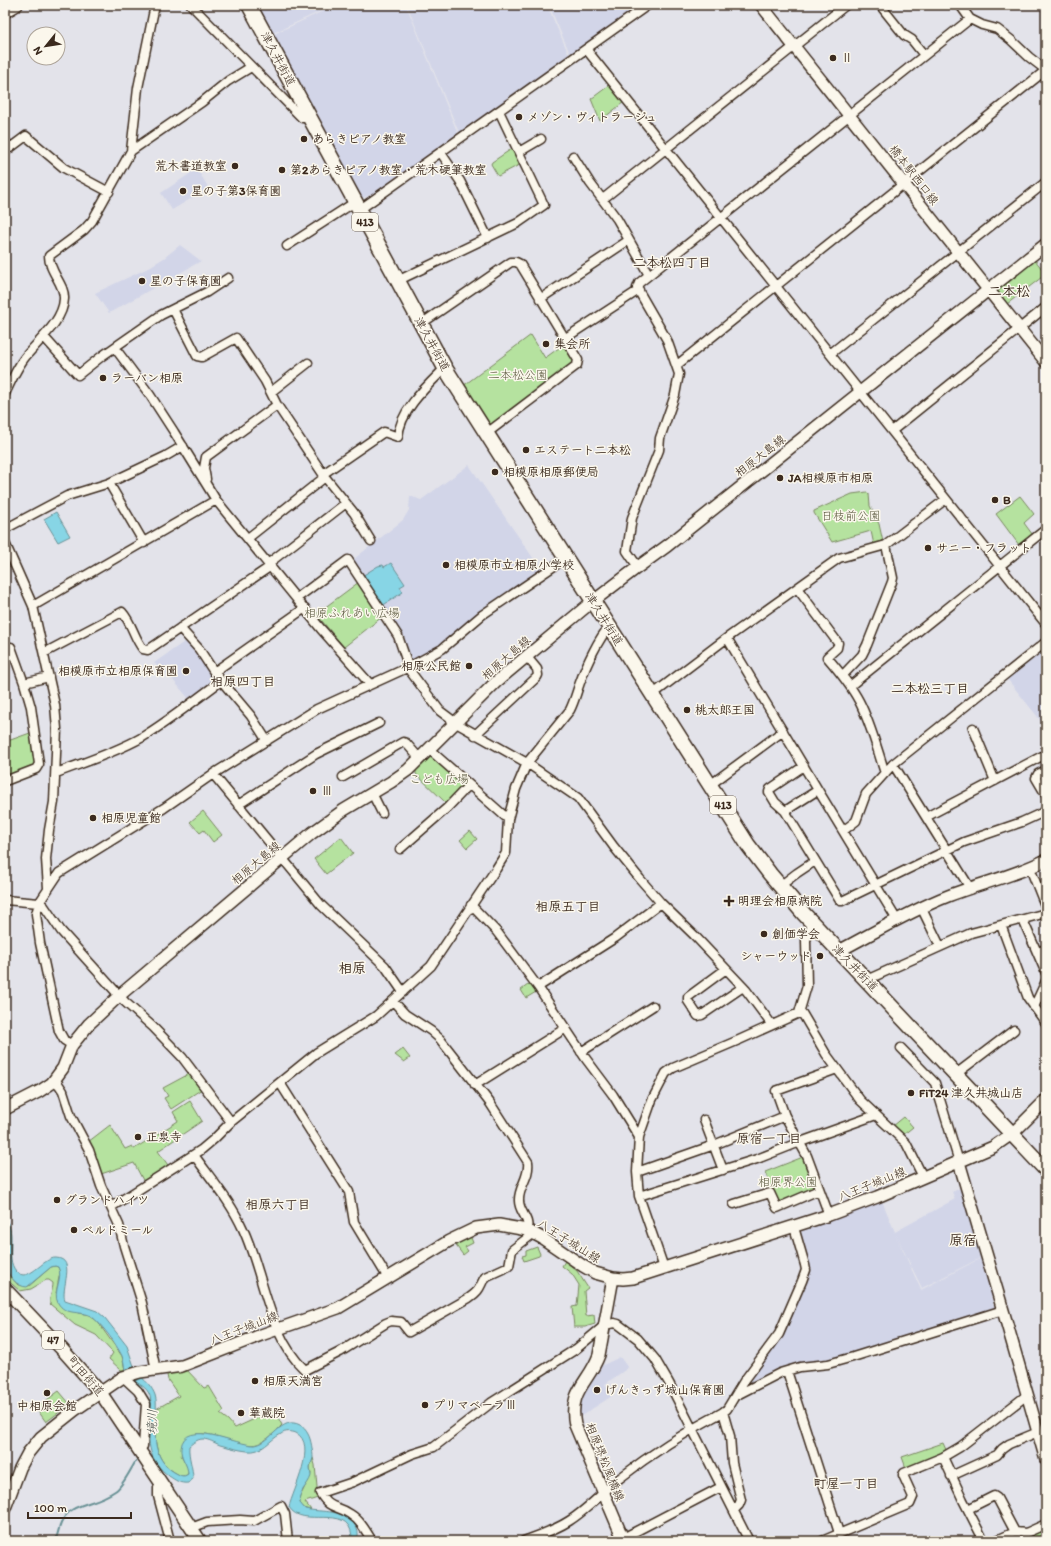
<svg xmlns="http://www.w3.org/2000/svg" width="1051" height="1546" font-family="Itim,'Klee One',sans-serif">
	<rect width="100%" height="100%" fill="#e3e3ea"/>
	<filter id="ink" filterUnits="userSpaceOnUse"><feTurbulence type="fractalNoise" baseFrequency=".025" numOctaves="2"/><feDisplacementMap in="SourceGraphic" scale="8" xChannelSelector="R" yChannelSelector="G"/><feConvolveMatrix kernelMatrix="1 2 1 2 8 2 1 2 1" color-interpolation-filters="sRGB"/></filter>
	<g filter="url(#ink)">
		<path fill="#d2d5e8" d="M256 5H334L271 34Z
			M336 5H406L458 134 375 193 360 199 272 35Z
			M407 5H547L570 57 460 135Z
			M549 5H642L571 56Z
			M197 169 207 185V189L172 210 161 193Z
			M180 245 201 261 109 313 95 293 146 269 164 258Z
			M469 465 540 568V570L470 620 435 648 412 660H409L353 562 354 559 403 520 409 510 410 496 421 500Z
			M187 640 218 680 190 700 173 680 154 663Z
			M1046 642V727L1004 675Z
			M961 1188 982 1257 922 1288 896 1235 921 1290 983 1257 993 1293 991 1298 995 1309 748 1385 746 1383 776 1345 786 1328 811 1270 800 1235 803 1230 882 1201 895 1232 955 1199 952 1192Z
			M620 1357 628 1368 605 1384 612 1396 578 1418 580 1398 599 1367Z"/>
		<path fill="#b5e29f" stroke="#78865e" d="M611 84 624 102 600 121 591 99Z
			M513 148 521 164 498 176 491 164 492 162Z
			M1035 260 1046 274 1007 304 997 291Z
			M531 335 545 358 563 345 573 361 572 364 491 424 487 423 463 386Z
			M867 492 869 494 870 506 879 524 883 542 874 545 871 531 832 542 814 513V511L852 494Z
			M1020 496 1034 514 1024 523 1035 538 1022 549 996 514Z
			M359 582 382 617 344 647 316 614Z
			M30 733 35 767 5 779V742Z
			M431 757H435L463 783V787L448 802H445L416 774V771Z
			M203 811 222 835 213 842 204 830 200 833 190 822Z
			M470 831 477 839 467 848 460 840Z
			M341 837 353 853 326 874 314 859Z
			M532 982 537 989 536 992 526 998 521 990Z
			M403 1049 410 1058 404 1062 395 1055Z
			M189 1074H192L202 1089 171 1109 164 1098 168 1096 163 1088Z
			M190 1101 202 1121 158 1151 170 1168 145 1184 134 1163 101 1174 88 1142 110 1125 125 1149 132 1146 134 1149 178 1121 173 1112Z
			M904 1117 913 1127 903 1135 893 1126Z
			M803 1157 816 1188 778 1205 765 1172Z
			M470 1235 473 1243 465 1247 468 1251 463 1255 454 1243Z
			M537 1247 540 1254 539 1256 524 1261 522 1256 526 1255V1251Z
			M565 1261 577 1271 588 1288 584 1291 586 1316 594 1315 595 1324 585 1327H574L572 1307 577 1306 579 1285 572 1274 562 1266Z
			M5 1266 9 1275 18 1285 29 1286 51 1267 55 1266 58 1267 60 1272 56 1293 79 1313 89 1315 97 1321 122 1356 125 1370H121L109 1359 113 1353 96 1335 75 1325 50 1304C49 1296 53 1291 53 1283L49 1280H46L31 1289 20 1291 5 1278Z
			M186 1369 204 1388 209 1386 224 1411 220 1414 228 1420 235 1428 274 1410 282 1425C275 1432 267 1441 257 1444 243 1449 214 1431 196 1434L181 1455 188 1468V1474C183 1478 179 1475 174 1472 151 1458 155 1432 156 1409L179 1396 168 1380 167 1375Z
			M59 1391 70 1404 46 1422 36 1408Z
			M943 1443 947 1452 906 1468 902 1457Z
			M313 1458 315 1465 318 1498 305 1502 311 1510C304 1509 300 1506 299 1499L311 1474 310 1467Z
			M1046 1528V1534L1030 1541H1021L1019 1537 1025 1536Z"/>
		<path fill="#87d5e5" stroke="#699195" d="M56 512 70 536 58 542 44 519Z
			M391 563 405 584 400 587 403 592 382 606 362 576 378 566 383 565 384 567Z
			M5 1219C18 1234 4 1257 16 1271 28 1285 43 1257 56 1258 77 1259 60 1289 65 1300L97 1311 105 1318 127 1346 135 1369 125 1370C124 1366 124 1360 122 1356 117 1345 99 1320 89 1315 78 1311 65 1315 58 1303 52 1292 64 1277 58 1267L55 1266 51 1267 27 1287C17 1287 8 1275 5 1266 3 1257 5 1230 5 1219Z
			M140 1376C147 1382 152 1387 155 1395 157 1400 156 1408 156 1414 154 1436 153 1459 174 1472 180 1475 183 1478 188 1474 188 1464 180 1458 181 1448 184 1417 238 1446 255 1445 272 1443 281 1415 300 1425 303 1427 306 1430 308 1434 311 1439 313 1452 313 1458 312 1461 311 1464 310 1467 310 1470 311 1473 311 1476 308 1486 297 1492 300 1503L305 1509C321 1513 347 1508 356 1527 358 1531 359 1534 357 1539L353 1541H343L352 1536C348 1502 302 1530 289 1507 293 1490 318 1444 296 1433 291 1431 285 1431 281 1434 269 1440 263 1453 247 1451 238 1450 228 1447 220 1445 215 1443 208 1439 203 1439 197 1439 193 1443 189 1446 188 1457 193 1467 193 1479L188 1483C180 1484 175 1480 169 1476 149 1461 147 1444 150 1421 151 1412 152 1404 150 1396 147 1387 139 1384 132 1380Z"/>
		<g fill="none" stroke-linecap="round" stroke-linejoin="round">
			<path stroke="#699195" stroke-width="2" d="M56 1541C64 1496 86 1511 115 1491 123 1486 130 1470 136 1461L139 1459"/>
			<g stroke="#3b2a1e" stroke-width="11">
				<path id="street" d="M191 5 302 118 309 117
					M880 5 904 35 912 40 924 55
					M960 5 970 19 982 25 997 29 1011 40 1029 57 1046 70
					M586 49 1046 624
					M5 141 10 148 26 136 64 168 109 192
					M131 151 202 102 228 81 251 67
					M519 152 541 139
					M441 153 460 181 488 238
					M573 156 590 183 617 219 649 275
					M603 199 846 5
					M359 210 648 5
					M287 246 355 202
					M397 281 518 223 544 205 499 111
					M540 299 629 240
					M173 309 197 356 202 357 236 338 265 381 277 405 325 477 354 513 371 541
					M421 324 511 262H516L520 264 578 360 577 365 487 433
					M44 337 78 375 102 356 161 315 207 292 228 278
					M564 339 639 290
					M115 348 150 395 174 432 216 500 321 629 370 684
					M830 354 1046 182
					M677 365 1046 70
					M271 392 308 363
					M5 394C11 381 17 367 26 356 39 340 63 321 64 299 65 284 49 272 49 256L84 230 92 221 131 151 138 88 155 5
					M892 431 1046 307
					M323 474 384 432 398 437C400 410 427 386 445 368
					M206 479 204 468 206 457 277 405
					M109 483 144 543
					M5 529 67 496 109 483 166 456 183 446
					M248 538 325 477
					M5 543 33 606 55 705 57 729 54 802 49 830 46 859 48 888
					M269 563 346 503
					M638 567 627 551 632 518 659 450 660 438 675 395 679 374 667 340 637 288 639 283 970 19
					M797 588 838 643 837 648 827 657C839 671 850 684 859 701 871 724 877 749 885 773
					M297 598 348 560 398 636 410 671 440 711 456 723 527 763 578 798 614 847 640 879 661 903 694 935 746 990 772 1025
					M33 606 216 500
					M180 628 199 649 214 672 251 716 267 741
					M727 638 818 790 897 920
					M5 649 11 647 24 683 31 707 39 764 36 769 5 781
					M44 653 122 612C132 623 134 638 143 649L148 650 271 566
					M214 672 305 608
					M843 675 862 655 867 645 892 582 893 578 886 545
					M24 683 49 677
					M850 686 1046 529
					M652 695 727 638 839 558 886 545 946 499
					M973 728 995 781
					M475 735 537 677 538 675 537 669 527 657
					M430 750 508 819
					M893 764 970 888
					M1046 770 1038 774 1036 778 1046 795
					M56 773C85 762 114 753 141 738 169 721 195 700 221 681
					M213 774 321 905 385 966 403 992
					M343 777 403 742 406 743 420 759
					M710 785 783 731
					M818 790 785 811 840 901H842L964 842 1022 822 1046 811
					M372 793 382 813
					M238 805 316 754 379 723
					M785 811 775 802 769 792 770 789 804 766
					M926 817 1046 754
					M843 831 856 821 866 794 893 764 1046 642
					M400 849 447 808 469 785
					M1030 868 1046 908
					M780 886 797 873 815 861
					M5 900 39 903 44 906 61 931 125 1002 153 1027 182 1057 231 1122
					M471 905 497 932 538 987 586 1059 613 1095 639 1137
					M922 909 940 946
					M1023 920 1046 973
					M1001 925 1028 998 1046 1023
					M1038 952 1046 949
					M726 969 688 997V1001L698 1016 702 1015 743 987
					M867 981 871 978 971 933 1046 913
					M538 987 615 938 661 903
					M393 1001 405 1014 431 1031 440 1039 490 1103 528 1162C530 1178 518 1187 519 1201 519 1212 530 1218 527 1230
					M1034 1007 1046 981
					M799 1013 807 986 806 940 813 923
					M72 1045 64 1040 59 1031 40 943 36 914 39 903 59 873 164 808 213 774 317 709 409 667 442 649 482 615 566 558
					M901 1048 935 1083 959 1162
					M581 1052 653 1006
					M956 1074 1014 1030
					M55 1079 63 1091 71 1116 89 1150 101 1186 119 1225 124 1246 142 1303 156 1370
					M280 1083 349 1192 354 1222 388 1278
					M475 1085 566 1028
					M704 1120 723 1170
					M194 1155C211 1179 231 1202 243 1229 264 1274 268 1336 305 1370L340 1352 386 1323 391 1321 401 1322 409 1332 469 1298C481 1290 479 1287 485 1277L509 1266 512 1250 534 1233
					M637 1172 714 1145 785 1116
					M639 1196 757 1159 795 1144 876 1115
					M734 1204 770 1193 777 1208 819 1190
					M111 1207 201 1150 214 1139 231 1122 316 1053 376 1016 431 966 496 869 506 853 508 819 516 789 527 763 570 710C575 700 577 690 581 680 586 665 599 638 609 627
					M829 1215 807 1156 785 1116 776 1091 837 1069
					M664 1268 639 1196 637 1172 639 1137 652 1100 666 1073 673 1068 739 1040 799 1013H802L826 1054 860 1100 906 1143 923 1177
					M787 1371 839 1533
					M123 1377 138 1391 146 1404 143 1446 138 1451
					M735 1396 780 1373 800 1367 828 1364 853 1357 1003 1310
					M723 1412 730 1436 732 1463 741 1500 739 1505 734 1510
					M943 1457 960 1447 1027 1395
					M951 1476 997 1455 1002 1449 1009 1444 1038 1432
					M160 1483 158 1488V1496L170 1541
					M968 1509 994 1496 997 1498 1015 1532 1026 1533 1046 1524
					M191 1528 207 1522 240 1520 254 1521 281 1506 285 1514 288 1541
					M623 1538 721 1487
					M372 1541C366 1531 360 1520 350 1514 336 1504 331 1511 320 1493L353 1482 412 1454 434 1447 491 1403 576 1349 605 1325 614 1323 618 1324 638 1339 655 1359 669 1383 749 1541
					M524 1541C540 1535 555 1530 569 1521 588 1509 603 1492 620 1478 652 1453 687 1431 723 1412L727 1409 744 1381 779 1334 802 1281 806 1270 805 1265 794 1227
					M822 1541 910 1504 913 1497 903 1475 904 1473 943 1457 963 1500 984 1541
					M995 1541 1015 1532"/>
			</g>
			<g stroke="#3b2a1e" stroke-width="14">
				<path id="secondary" d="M761 5 1046 362
					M5 12 17 5
					M839 951C875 932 910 911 948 896 981 883 1015 876 1046 860
					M5 1109 40 1091 52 1083 63 1068 72 1045 89 1024 120 995 312 833 344 810 391 782 408 770 496 682 587 606 638 567 667 546 1046 244
					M959 1162 1007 1324 1046 1460
					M613 1278 599 1355C589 1383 568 1390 575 1425L624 1541
					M5 1508 20 1468 28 1453 41 1437 75 1410 123 1377 140 1372 182 1366 261 1335 338 1308 449 1241 476 1228 499 1225 527 1230 542 1238 583 1266 595 1273 613 1278 623 1279 633 1278 829 1215 877 1197 993 1147 1013 1133 1046 1100"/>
			</g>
			<g stroke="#3b2a1e" stroke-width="15">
				<path id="primary" d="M5 1289 60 1347 100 1392 200 1541"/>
			</g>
			<g stroke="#3b2a1e" stroke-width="17">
				<path id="highway" d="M249 5 445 368 748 845 770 874 804 914 1046 1170"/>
			</g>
			<use href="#street" stroke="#fbf7ec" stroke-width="8"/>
			<use href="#secondary" stroke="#fbf7ec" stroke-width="11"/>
			<use href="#primary" stroke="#fbf7ec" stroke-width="12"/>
			<use href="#highway" stroke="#fbf7ec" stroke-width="14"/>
		</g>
	</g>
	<g fill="#3b2a1e" stroke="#fbf7ec" stroke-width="1.5">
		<circle cx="833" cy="58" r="4"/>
		<circle cx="519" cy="117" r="4"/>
		<circle cx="304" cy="139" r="4"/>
		<circle cx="235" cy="166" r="4"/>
		<circle cx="282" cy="170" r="4"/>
		<circle cx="183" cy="191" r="4"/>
		<circle cx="142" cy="281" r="4"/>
		<circle cx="546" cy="344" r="4"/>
		<circle cx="103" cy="378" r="4"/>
		<circle cx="526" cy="450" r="4"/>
		<circle cx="495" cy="472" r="4"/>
		<circle cx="780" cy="478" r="4"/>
		<circle cx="995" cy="500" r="4"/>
		<circle cx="928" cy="548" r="4"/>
		<circle cx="446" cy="565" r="4"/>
		<circle cx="469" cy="666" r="4"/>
		<circle cx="186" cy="671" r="4"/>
		<circle cx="687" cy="710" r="4"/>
		<circle cx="313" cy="791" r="4"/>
		<circle cx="93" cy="818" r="4"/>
		<path d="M727 895h4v4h4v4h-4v4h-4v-4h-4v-4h4z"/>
		<circle cx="764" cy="934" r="4"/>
		<circle cx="820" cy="956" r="4"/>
		<circle cx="911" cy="1093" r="4"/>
		<circle cx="138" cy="1137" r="4"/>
		<circle cx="57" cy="1200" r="4"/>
		<circle cx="74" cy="1230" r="4"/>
		<circle cx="255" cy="1381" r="4"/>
		<circle cx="597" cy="1390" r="4"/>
		<circle cx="47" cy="1393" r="4"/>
		<circle cx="425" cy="1405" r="4"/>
		<circle cx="241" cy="1413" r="4"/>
	</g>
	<g text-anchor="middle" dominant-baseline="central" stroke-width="3" stroke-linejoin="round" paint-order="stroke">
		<g fill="#fbf7ec" stroke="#75685c" stroke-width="1">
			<rect x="352" y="213" width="26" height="18" rx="3"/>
			<rect x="710" y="796" width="26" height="18" rx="3"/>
			<rect x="42" y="1331" width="22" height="18" rx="3"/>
		</g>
		<g font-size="11" font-weight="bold" fill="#3b2a1e">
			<text x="365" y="222">413</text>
			<text x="723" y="805">413</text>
			<text x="53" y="1340">47</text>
		</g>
		<g font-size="12" font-weight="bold" fill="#3b2a1e" stroke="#fbf7ec" text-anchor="start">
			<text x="841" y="58">Ⅱ</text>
			<text x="527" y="117">メゾン・ヴィトラージュ</text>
			<text x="312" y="139">あらきピアノ教室</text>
			<text x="227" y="166" text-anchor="end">荒木書道教室</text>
			<text x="290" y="170">第2あらきピアノ教室・荒木硬筆教室</text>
			<text x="191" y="191">星の子第3保育園</text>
			<text x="150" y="281">星の子保育園</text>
			<text x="554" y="344">集会所</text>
			<text x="111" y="378">ラーバン相原</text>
			<text x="534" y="450">エステート二本松</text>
			<text x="503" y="472">相模原相原郵便局</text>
			<text x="788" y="478">JA相模原市相原</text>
			<text x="1003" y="500">B</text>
			<text x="936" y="548">サニー・フラット</text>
			<text x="454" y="565">相模原市立相原小学校</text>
			<text x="461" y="666" text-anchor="end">相原公民館</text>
			<text x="178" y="671" text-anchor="end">相模原市立相原保育園</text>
			<text x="695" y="710">桃太郎王国</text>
			<text x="321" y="791">Ⅲ</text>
			<text x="101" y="818">相原児童館</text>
			<text x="738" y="901">明理会相原病院</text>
			<text x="772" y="934">創価学会</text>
			<text x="812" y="956" text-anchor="end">シャーウッド</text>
			<text x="919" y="1093">FiT24 津久井城山店</text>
			<text x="146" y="1137">正泉寺</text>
			<text x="65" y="1200">グランドハイツ</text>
			<text x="82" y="1230">ベルドミール</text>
			<text x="263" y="1381">相原天満宮</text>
			<text x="605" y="1390">げんきっず城山保育園</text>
			<text x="433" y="1405">プリマベーラⅢ</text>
			<text x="47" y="1406" text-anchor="middle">中相原会館</text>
			<text x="249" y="1413">華蔵院</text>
		</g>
		<g font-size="12" fill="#3b2a1e" stroke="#fbf7ec">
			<text transform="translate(278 59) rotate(62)">津久井街道</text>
			<text transform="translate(914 175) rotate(52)">橋本駅西口線</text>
			<text transform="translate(432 344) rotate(61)">津久井街道</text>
			<text transform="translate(760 456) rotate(-38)">相原大島線</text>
			<text transform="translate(604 619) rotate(58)">津久井街道</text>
			<text transform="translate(506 658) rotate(-41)">相原大島線</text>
			<text transform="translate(256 863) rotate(-40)">相原大島線</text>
			<text transform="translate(855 968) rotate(46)">津久井街道</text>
			<text transform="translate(872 1184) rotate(-22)">八王子城山線</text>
			<text transform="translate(569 1241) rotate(32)">八王子城山線</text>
			<text transform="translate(244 1328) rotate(-21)">八王子城山線</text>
			<text transform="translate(86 1376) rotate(49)">町田街道</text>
			<text transform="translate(605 1462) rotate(68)">相原堺松風橋線</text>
		</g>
		<g font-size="12" fill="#5a583e" stroke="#fbf7ec">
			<text x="518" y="375">二本松公園</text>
			<text x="851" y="516">日枝前公園</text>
			<text x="352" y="613">相原ふれあい広場</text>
			<text x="439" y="779">こども広場</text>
			<text x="788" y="1182">相原界公園</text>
		</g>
		<g font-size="13" font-weight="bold" fill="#3b2a1e" stroke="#fbf7ec">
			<text x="672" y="262">二本松四丁目</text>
			<text x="243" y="681">相原四丁目</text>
			<text x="930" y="688">二本松三丁目</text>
			<text x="568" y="906">相原五丁目</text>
			<text x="769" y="1138">原宿一丁目</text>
			<text x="278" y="1204">相原六丁目</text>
			<text x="846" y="1483">町屋一丁目</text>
		</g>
		<g font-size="13" font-style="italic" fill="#4e5550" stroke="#fbf7ec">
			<text transform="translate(152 1422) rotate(-89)">境川</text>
		</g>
		<g font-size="14" font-weight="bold" fill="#3b2a1e" stroke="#fbf7ec">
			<text x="1009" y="291">二本松</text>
			<text x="352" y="968">相原</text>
			<text x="963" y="1240">原宿</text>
		</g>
	</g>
	<rect width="1051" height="1546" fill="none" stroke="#fbf7ec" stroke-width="20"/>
	<rect x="10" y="10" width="1031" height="1526" fill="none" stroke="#3b2a1e" stroke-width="1.5" filter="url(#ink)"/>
	<g transform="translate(46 46) rotate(240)"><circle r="19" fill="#fbf7ec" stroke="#aea59a"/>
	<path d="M0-3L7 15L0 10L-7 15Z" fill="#3b2a1e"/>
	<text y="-6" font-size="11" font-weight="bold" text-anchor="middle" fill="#3b2a1e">N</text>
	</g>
	<path d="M28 1512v6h103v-6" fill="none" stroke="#3b2a1e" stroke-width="2"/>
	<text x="34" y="1512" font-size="12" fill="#3b2a1e" stroke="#fbf7ec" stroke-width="3" paint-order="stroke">100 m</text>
</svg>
